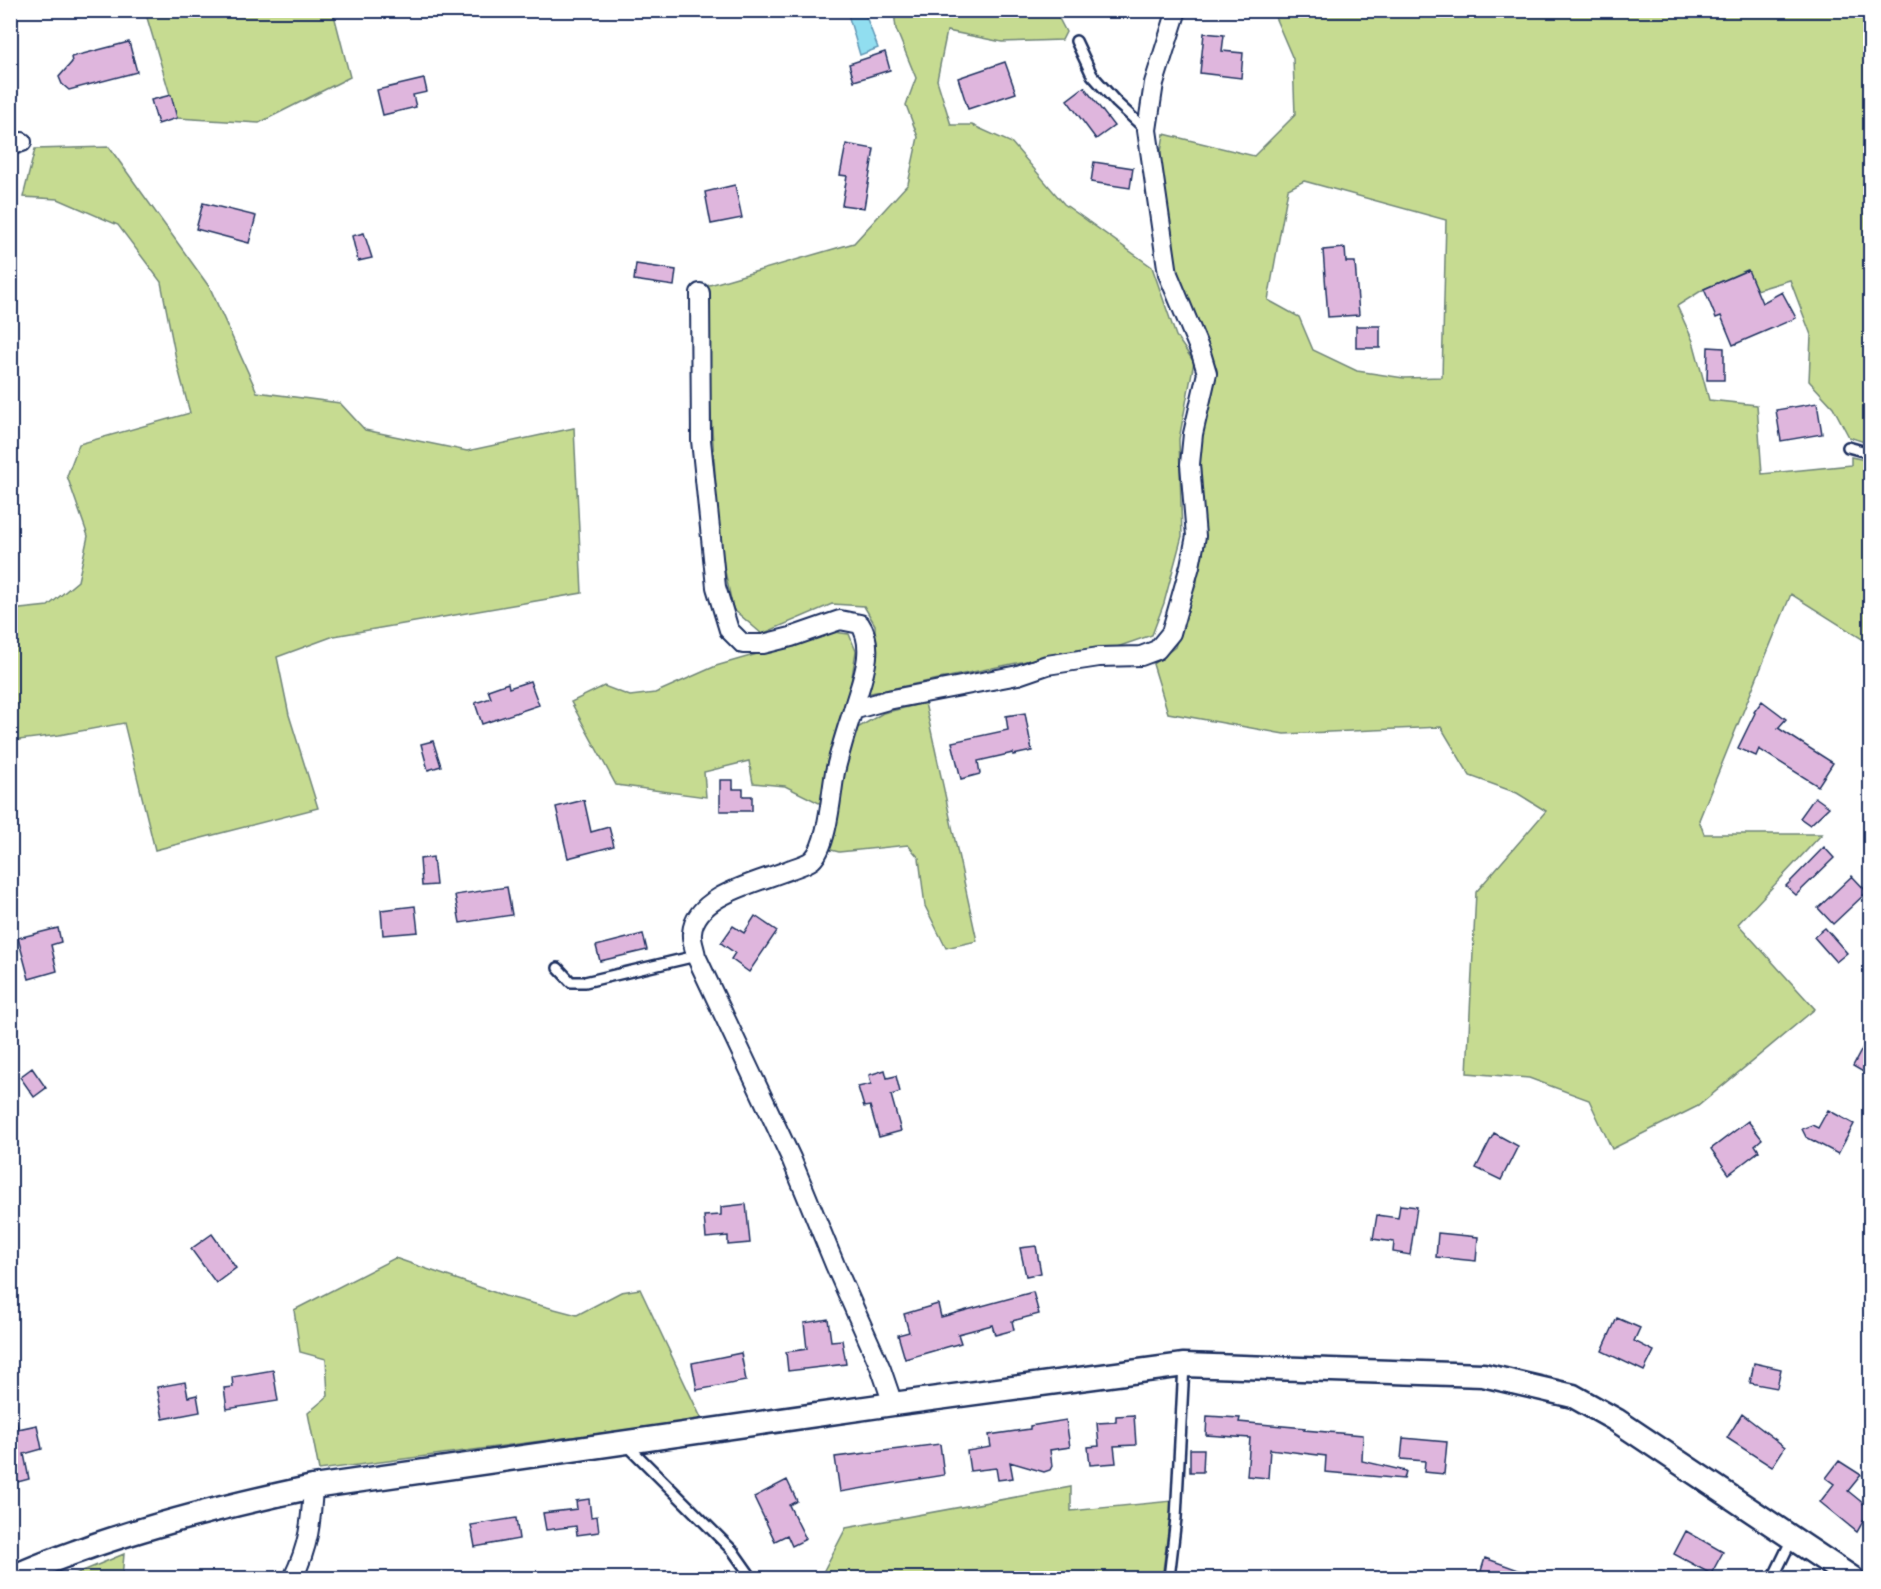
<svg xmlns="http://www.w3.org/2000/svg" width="1881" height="1589" font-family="Mynerve,sans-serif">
	<rect width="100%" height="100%" fill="#fff"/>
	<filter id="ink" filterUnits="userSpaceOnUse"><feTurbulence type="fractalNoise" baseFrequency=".0167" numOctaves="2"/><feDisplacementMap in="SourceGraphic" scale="12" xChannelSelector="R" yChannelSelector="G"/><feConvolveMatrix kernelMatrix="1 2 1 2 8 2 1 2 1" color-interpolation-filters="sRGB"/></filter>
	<g filter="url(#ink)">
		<path fill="#c6db91" stroke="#708578" stroke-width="1.5" fill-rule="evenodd" d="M145 11H333L350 77 259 123 177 118Z
			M894 11H1055L1066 32 1062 40 1002 42 947 31 937 80 951 125H972L1012 143 1064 204 1152 267 1176 336 1194 362 1179 439 1182 536 1164 603 1152 635 1117 647 1031 660 866 694 875 659V625L864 606 832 604 762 634 733 609 720 548 710 399 706 286 854 243 908 184 918 137 906 105 916 78 896 29Z
			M1261 11H1870V444L1849 437 1833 407 1809 381 1811 335 1790 280 1756 290 1747 270 1704 289 1677 306 1693 341 1709 400 1757 405 1762 474 1851 465V457L1870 461V644L1791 594 1699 820 1704 834H1822L1738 924 1815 1009 1698 1106 1612 1149 1589 1100 1529 1078 1467 1073 1476 892 1546 811 1517 793 1470 776 1441 727 1284 734 1168 713 1153 664 1175 647 1197 582 1201 539 1195 455 1211 379 1172 262 1160 158 1164 134 1254 156 1295 115 1293 59 1275 17ZM1304 181 1446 220 1442 377 1404 378 1357 371 1313 350 1299 317 1268 300 1288 189Z
			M109 147 210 288 257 392 340 403 365 430 467 451 574 428 582 593 334 636 277 657 289 715 318 808 155 850 124 723 59 735 11 741V610L48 606 78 581 88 536 67 476 79 444 190 413 177 364 161 282 118 225 58 199 23 197 35 149Z
			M833 632 849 634 856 651 849 696 823 805 785 786 753 783 749 761 704 772 706 797 616 785 571 702 604 686 630 696 655 693 716 666Z
			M925 703 977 941 946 948 925 906 919 858 908 845 839 852 827 849 854 730 883 713Z
			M395 1258 505 1296 577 1315 621 1292 640 1289 702 1420 319 1470 308 1413 328 1396 326 1359 300 1352 294 1310Z
			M1071 1487V1511L1172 1501 1162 1578H820L846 1528Z
			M124 1554 122 1578H66Z"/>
		<path fill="#91def0" stroke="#6298b6" stroke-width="1.5" d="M847 11H864L878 48 860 55Z"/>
		<path fill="#dfb6dd" stroke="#1b2f5e" stroke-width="1.5" d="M1204 33 1224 35 1222 51 1243 53 1241 78 1200 73Z
			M129 42 137 72 69 90 62 84 59 77 72 62 71 57Z
			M885 52 890 70 854 81 849 64Z
			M1005 62 1016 93 968 109 958 78Z
			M424 79 427 92 413 95 416 107 383 115 377 90Z
			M1084 87 1114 126 1096 139 1067 100Z
			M171 95 177 118 158 124 151 100Z
			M846 144 874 149 864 208 842 205 847 176 840 175Z
			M1094 162 1133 168 1130 188 1091 182Z
			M735 185 742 218 711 224 705 192Z
			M203 203 256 216 249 243 196 229Z
			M364 233 372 258 358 261 352 236Z
			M1345 248 1346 262H1355L1359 315 1328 317 1323 250Z
			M636 264 676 270 674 286 634 280Z
			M1748 270 1762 303 1782 292 1796 318 1733 345 1721 316 1716 318 1704 289Z
			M1356 326H1380V348H1356Z
			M1708 347 1724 348V380H1707Z
			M1817 403 1822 434 1781 441 1776 410Z
			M530 681 539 705 482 724 475 703 491 698 488 690 508 683 509 688Z
			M1762 701 1786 719 1778 728 1833 763 1818 786 1759 749 1756 756 1738 748 1755 713 1754 712Z
			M1025 713 1032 751 1013 755V753L978 761 980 774 961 779 952 742 1008 730 1006 716Z
			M433 741 441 766 428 770 421 744Z
			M720 780H733V789H743V796H752V811H720Z
			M1815 797 1829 807 1810 825 1800 818Z
			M584 800 591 832 609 827 614 846 568 858 556 807Z
			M1824 847 1834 858 1796 895 1786 886Z
			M433 857 436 885 422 886 420 859Z
			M1852 876 1867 892 1833 924 1818 908Z
			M507 887 512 915 460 923 455 895Z
			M415 906 418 932 383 935 381 910Z
			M755 916 777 931 749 972 731 959 735 953 721 943 733 926 744 933Z
			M58 928 61 942 51 945 57 971 29 979 18 938Z
			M1825 928 1847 953 1836 962 1814 937Z
			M643 934 647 950 600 961 596 946Z
			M1870 1034V1076L1853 1066Z
			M32 1068 46 1088 34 1097 20 1077Z
			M885 1070 887 1078 896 1076 900 1092 891 1095 901 1131 879 1137 870 1106 864 1107 858 1087 871 1084 869 1075Z
			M1828 1110 1854 1124 1838 1154 1806 1137 1802 1129 1812 1125 1818 1128Z
			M1748 1121 1762 1139 1755 1145 1759 1151 1729 1174 1711 1149Z
			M1494 1133 1518 1146 1501 1180 1476 1168Z
			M746 1204 750 1243 728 1245V1236L706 1238 704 1216 721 1215V1207Z
			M1400 1205 1417 1207 1410 1255 1393 1252 1394 1242 1373 1239 1377 1215 1398 1218Z
			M1438 1233 1478 1237 1476 1261 1436 1257Z
			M212 1234 236 1268 216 1283 191 1249Z
			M1036 1246 1041 1273 1026 1276 1020 1248Z
			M1033 1292 1039 1314 1012 1321 1014 1330 995 1335 992 1325 958 1334 961 1343 905 1359 898 1335 909 1332 904 1314 938 1304 941 1317Z
			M1617 1318 1640 1328 1634 1341 1654 1351 1644 1371 1602 1351Z
			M828 1319 831 1341 842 1340 846 1364 788 1371 786 1352 807 1349 804 1323Z
			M741 1353 746 1381 697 1390 692 1363Z
			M1754 1363 1781 1369 1777 1388 1750 1383Z
			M273 1370 278 1401 227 1409 224 1388 233 1387 232 1377Z
			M185 1382 188 1397 197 1395 200 1412 163 1419 157 1387Z
			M1742 1414 1785 1447 1772 1467 1727 1438Z
			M1134 1415 1136 1445 1114 1446 1116 1463 1090 1465 1088 1447 1099 1446 1097 1423 1116 1422V1416Z
			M1207 1416 1240 1418 1239 1422 1305 1428 1304 1430 1363 1435 1362 1461 1406 1471 1404 1479 1325 1472 1326 1456 1270 1449 1268 1478 1247 1476 1250 1438 1206 1435Z
			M16 1420 18 1429 37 1425 42 1449 24 1454 29 1479 10 1484V1421Z
			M1066 1420 1070 1447 1050 1450 1052 1466 1050 1470 1044 1472 1010 1462 1013 1478 998 1480 996 1468 970 1471 967 1451 991 1447 989 1435 1030 1429V1426Z
			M1403 1438 1447 1442 1444 1474 1424 1472 1425 1461 1401 1459Z
			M940 1444 944 1475 840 1492 835 1457Z
			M1190 1449H1204L1203 1472H1190Z
			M1839 1461 1861 1475 1848 1491 1870 1509 1857 1532 1820 1502 1834 1484 1826 1478Z
			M787 1480 797 1501 789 1505 806 1539 792 1546 787 1535 775 1541 754 1497Z
			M589 1499 591 1517 597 1516 599 1532 577 1535 576 1526 546 1530 543 1513 577 1509 576 1501Z
			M516 1518 519 1539 475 1547 471 1525Z
			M1686 1531 1723 1552 1711 1574 1674 1554Z
			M1485 1558 1538 1577V1578H1484L1486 1573 1481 1571Z"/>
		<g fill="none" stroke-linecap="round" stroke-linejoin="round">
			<g stroke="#1b2f5e" stroke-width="14">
				<path id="service" d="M1076 41 1092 75 1117 103 1146 130
					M1848 447 1870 453
					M558 968 571 982H585L696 956
					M627 1445 733 1551 752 1578
					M1169 1578 1176 1518 1184 1365
					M1773 1578 1792 1539"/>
			</g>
			<g stroke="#1b2f5e" stroke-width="22">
				<path id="minor" d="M10 146 22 142
					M700 293 701 440 716 587 729 630 743 644H763L791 637 840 620 860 624C877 649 860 684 853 710
					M893 1404 881 1369 835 1265 791 1158 696 956C695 949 691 940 692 933 695 894 761 882 791 869 797 867 807 864 812 860 828 846 831 793 835 772 840 751 846 731 853 710L888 700 1018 675 1047 665 1099 657 1141 656 1157 650 1171 633 1190 566 1196 536 1190 464 1193 434 1207 373 1201 353 1168 274 1147 130 1154 83 1177 10
					M293 1578C309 1545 311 1523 313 1487"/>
			</g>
			<g stroke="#1b2f5e" stroke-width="27">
				<path id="tertiary" d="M11 1578C37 1565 65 1556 92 1546 164 1521 238 1503 313 1487L893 1404 1184 1365 1483 1375 1573 1396 1616 1420 1852 1578"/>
			</g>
			<path stroke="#1b2f5e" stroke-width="3" stroke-dasharray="4.5 4.5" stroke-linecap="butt" d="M10 103 17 126"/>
			<use href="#service" stroke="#fff" stroke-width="9"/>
			<use href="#minor" stroke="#fff" stroke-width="18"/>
			<use href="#tertiary" stroke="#fff" stroke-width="22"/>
		</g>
	</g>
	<rect width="1881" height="1589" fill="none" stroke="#fff" stroke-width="36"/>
	<rect x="18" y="18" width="1845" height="1553" fill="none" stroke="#1b2f5e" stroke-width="2" filter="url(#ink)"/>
</svg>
